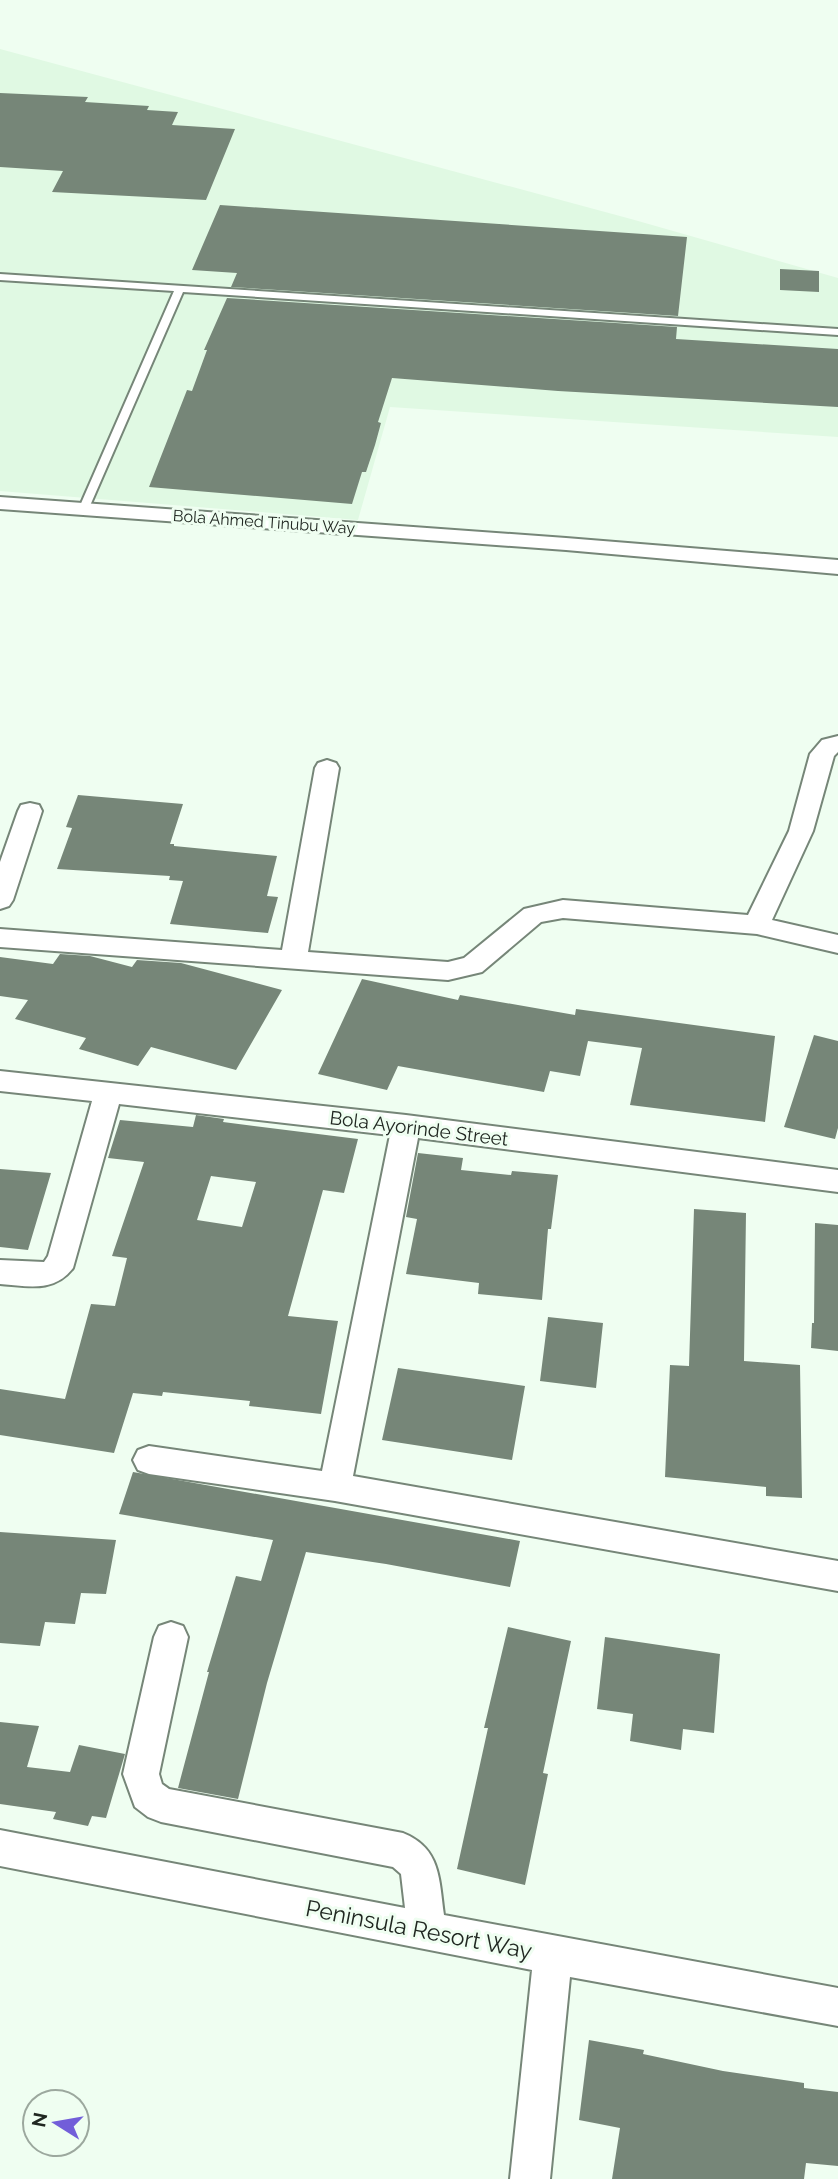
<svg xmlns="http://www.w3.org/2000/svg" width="838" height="2179" font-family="Raleway,sans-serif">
	<rect width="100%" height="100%" fill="#effef1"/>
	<path fill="#e0f9e3" d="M0 49 631 219 838 278V437L390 407 358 520 0 491Z"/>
	<path fill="#768678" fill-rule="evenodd" d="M0 93 88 97 85 102 149 106 147 110 178 112 172 125 235 129 206 200 52 192 63 171 0 167Z
		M220 205 687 237 678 316 231 287 237 273 192 270Z
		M780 269 819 271V292L780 290Z
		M227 298 677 327 676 339 838 349V407L558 391 392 378 378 422 381 423 375 445 366 472H362L352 504 149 487 187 390 192 391 207 350H204Z
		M78 795 183 804 170 844H174V846L277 856 267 896 278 897 268 933 170 924 183 881 169 880 170 876 57 869 72 828 66 827Z
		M60 954 90 956 132 967 137 960 181 963 282 990 236 1070 151 1047 138 1066 79 1049 86 1038 15 1019 28 1000 0 996V957L53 964Z
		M362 979 458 1000 460 995 575 1015 576 1009 775 1036 765 1122 630 1105 642 1048 588 1041 580 1076 550 1071 544 1092 398 1066 387 1090 318 1074Z
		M814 1035 838 1041V1128L835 1139 784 1127Z
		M196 1115 224 1119 223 1122 358 1139 344 1193 323 1190 288 1316 338 1321 321 1414 249 1406 250 1401 163 1392 162 1396 133 1393 114 1453 0 1435V1389L65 1399 91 1304 115 1306 127 1258 112 1256 144 1162 108 1158 120 1120 193 1127ZM211 1176 256 1182 242 1227 197 1220Z
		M418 1153 463 1158 461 1170 511 1175 512 1171 558 1175 551 1229H548L542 1300 478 1294 479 1283 406 1274 417 1219 406 1217Z
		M0 1169 51 1173 28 1250 0 1247Z
		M694 1209 746 1213 744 1361 800 1365 802 1498 766 1496V1487L665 1477 670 1365 689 1366Z
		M815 1223 838 1225V1351L811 1348 812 1323H814Z
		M548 1317 603 1323 596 1388 540 1381Z
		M398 1368 525 1386 512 1460 382 1440Z
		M133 1472 520 1541 510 1587 386 1564 306 1552 267 1683 238 1799 178 1788 209 1672H207L236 1576 261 1581 273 1540 119 1514Z
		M0 1532 116 1540 106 1594 81 1593 75 1624 45 1622 40 1646 0 1643Z
		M508 1627 571 1641 543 1773 548 1774 525 1885 457 1869 488 1728H484Z
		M605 1637 720 1654 714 1733 683 1729 681 1750 630 1741 633 1714 597 1709Z
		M0 1722 39 1726 27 1767 70 1772 79 1745 125 1754 106 1818 92 1816 88 1826 53 1819 56 1812 0 1804Z
		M589 2040 644 2050 643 2054 723 2071 804 2083V2088L838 2092V2166L806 2163 804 2179H612L620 2128 579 2120Z"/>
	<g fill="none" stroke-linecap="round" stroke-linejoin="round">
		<g stroke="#768678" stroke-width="4">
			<path id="lane" d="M0 274 838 329V335L183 292 89 508 84 511 79 508 174 291 0 280Z"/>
		</g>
		<g stroke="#768678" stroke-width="4">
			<path id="street" d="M0 497 566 538 838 560V574L566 550 0 509Z
				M838 736V752L834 756 813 831 772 920 838 935V953L757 934 563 918 541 922 482 972 448 980 0 947V929L282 950 315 768 318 763 327 760 336 763 339 768 308 952 448 962 464 958 524 909 563 900 748 915 789 831 810 754 822 740Z
				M30 803 39 805 42 811 13 900 9 906 0 909V862L18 811 21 805Z
				M0 1071 406 1115 838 1170V1192L418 1138 353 1476 838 1561V1591L335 1501 149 1474 138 1470 133 1460 138 1450 149 1446 322 1471 390 1135 119 1104 73 1268C54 1293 28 1286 0 1284V1260L44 1262 48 1256 92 1101 0 1091Z
				M171 1622 183 1626 188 1637 159 1774 162 1784 169 1789 403 1833C441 1848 439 1880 444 1915L838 1988V2026L570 1977 550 2179H510L532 1970 0 1866V1830L405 1908 401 1874 393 1867 161 1822 148 1817 135 1807 123 1774 154 1637 159 1626Z"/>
		</g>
		<use href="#lane" fill="#fff" fill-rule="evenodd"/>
		<use href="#street" fill="#fff" fill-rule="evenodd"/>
	</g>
	<g text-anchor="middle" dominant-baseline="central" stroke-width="6" stroke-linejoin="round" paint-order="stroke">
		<g font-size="16" fill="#202721" stroke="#effef1">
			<text transform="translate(264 522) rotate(4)">Bola Ahmed Tinubu Way</text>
		</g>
		<g font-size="19" fill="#202721" stroke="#effef1">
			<text transform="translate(419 1128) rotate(7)">Bola Ayorinde Street</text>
		</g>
		<g font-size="23" fill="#202721" stroke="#effef1">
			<text transform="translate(419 1929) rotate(11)">Peninsula Resort Way</text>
		</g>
	</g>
	<g transform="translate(56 2123) rotate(281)"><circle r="33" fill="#effef1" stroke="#9ca89e" stroke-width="2"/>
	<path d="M0-5L12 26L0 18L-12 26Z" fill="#725ed9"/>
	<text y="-10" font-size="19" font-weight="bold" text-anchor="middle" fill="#202721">N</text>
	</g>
</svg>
